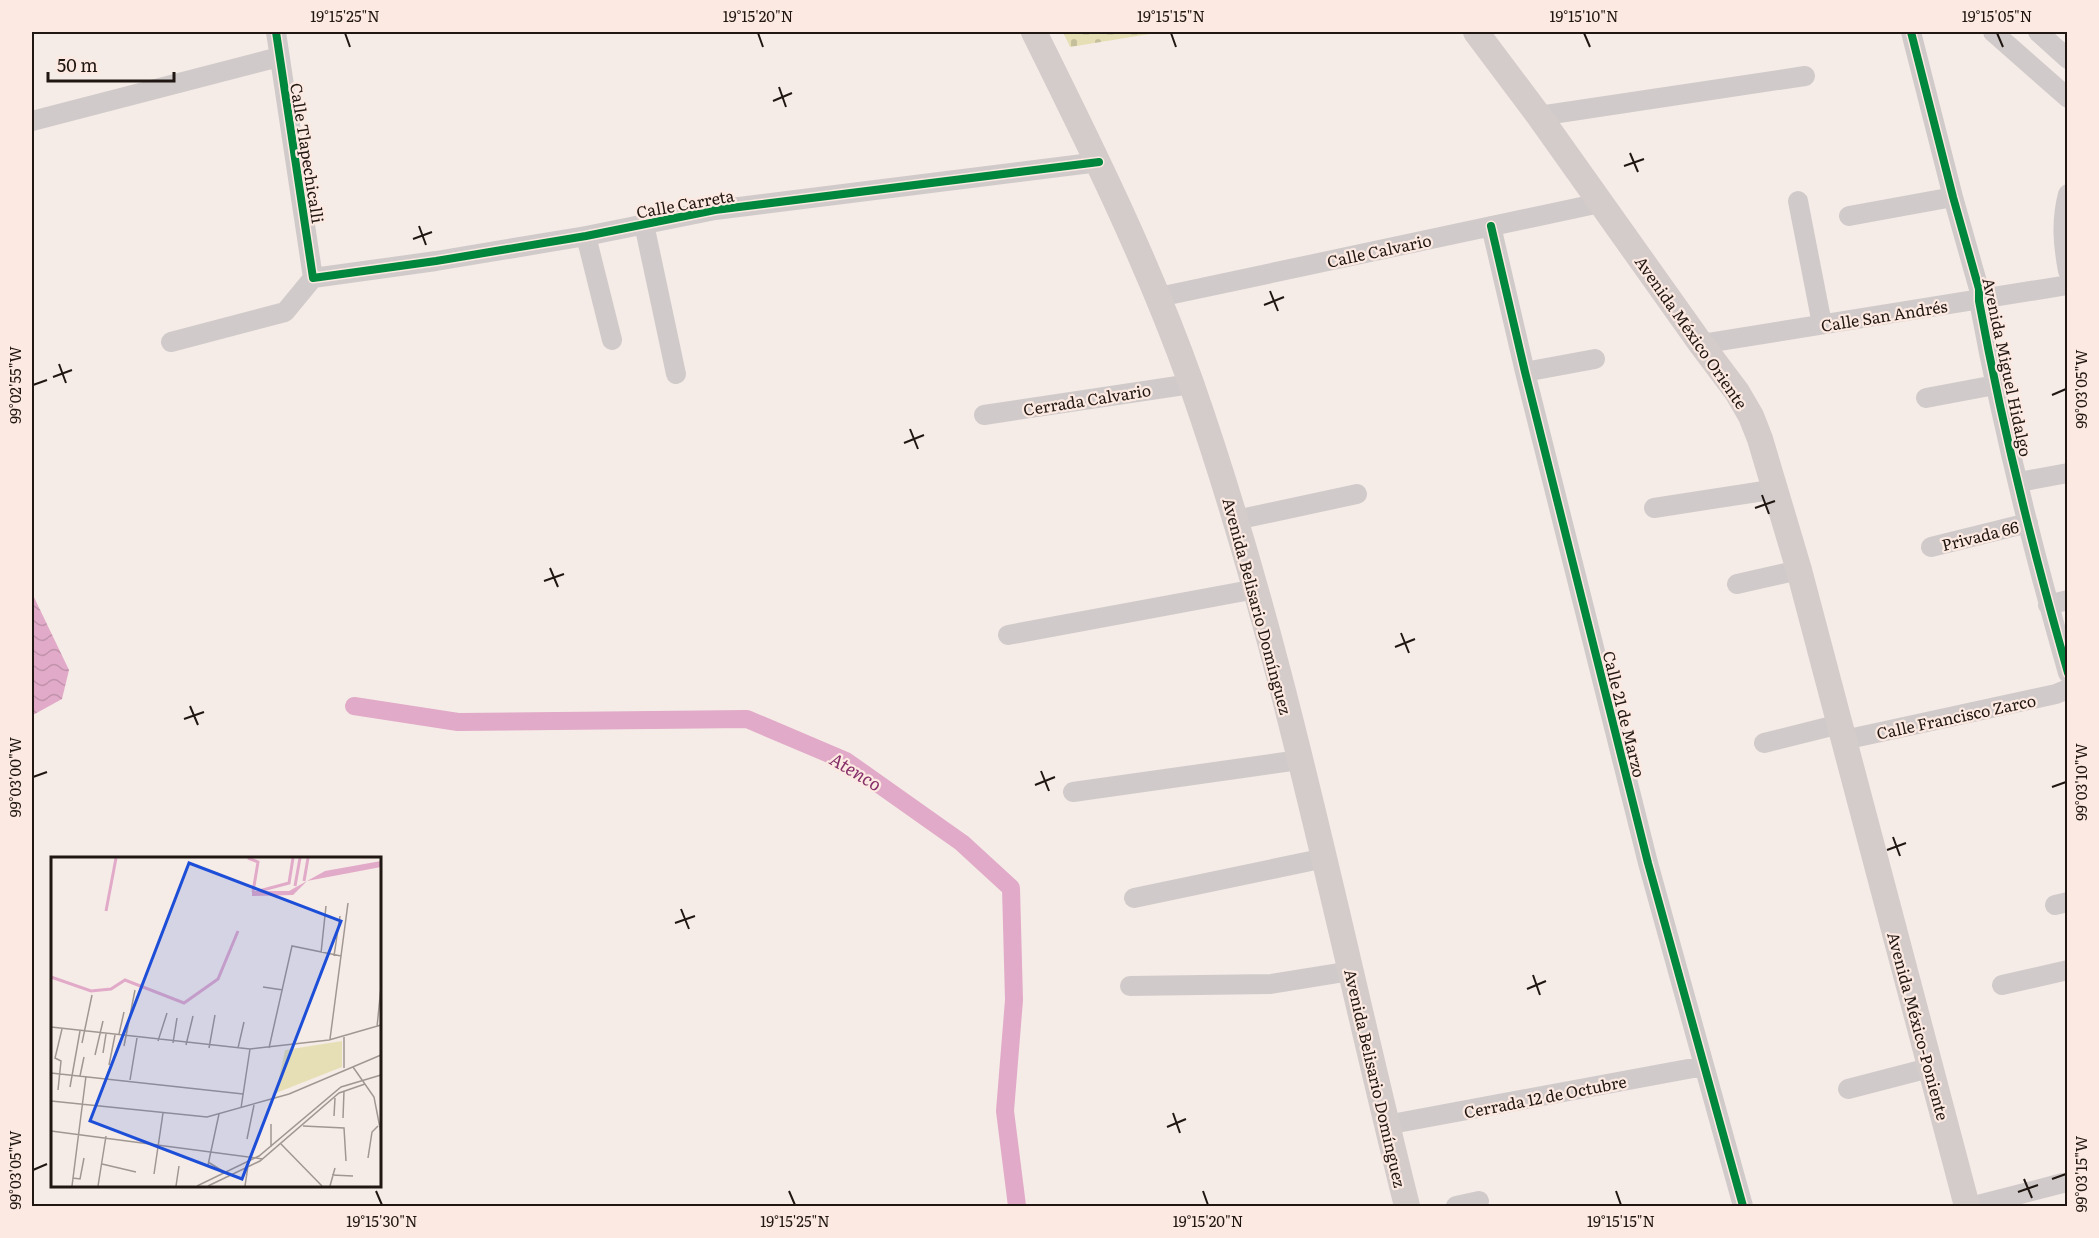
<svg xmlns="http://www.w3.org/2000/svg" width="2099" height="1238" font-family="Literata,serif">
	<defs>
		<pattern id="cemetery-stones" width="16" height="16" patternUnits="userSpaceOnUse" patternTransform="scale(1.5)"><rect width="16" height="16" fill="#e6dfb5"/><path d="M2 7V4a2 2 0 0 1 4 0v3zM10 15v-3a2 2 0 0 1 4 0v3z" fill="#c5bf9b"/></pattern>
		<pattern id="water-waves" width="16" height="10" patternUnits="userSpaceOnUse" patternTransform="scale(1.5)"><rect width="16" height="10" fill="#e1aac8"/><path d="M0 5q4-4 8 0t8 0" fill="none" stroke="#c192ab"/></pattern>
	</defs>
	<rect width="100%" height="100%" fill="#f6ece7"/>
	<path fill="url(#cemetery-stones)" d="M1063 32H1162L1070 47Z"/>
	<path fill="url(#water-waves)" d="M32 593 69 670 62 699 33 715Z"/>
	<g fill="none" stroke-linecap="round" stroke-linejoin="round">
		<path stroke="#e1aac8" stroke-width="18" d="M354 706 458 722 747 719 846 761 962 843 1011 888 1014 1000 1005 1111 1017 1206"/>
		<path stroke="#d0cbca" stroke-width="20" d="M276 32 313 278
			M1911 32 1953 197 1979 289V301C2002 426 2033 551 2068 673
			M1993 32 2068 98
			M2038 32 2068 59
			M1539 116 1805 76
			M32 121 279 57
			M2068 194C2061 221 2063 244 2068 271
			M1798 201 1822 324
			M1849 216 1953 197
			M644 224 676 374
			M1491 226 1525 372 1648 863 1743 1206
			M586 236 612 340
			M313 278 436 261 586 236 715 210 1099 162
			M1159 297 1600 203
			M171 342 285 312 313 278
			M1701 344 2068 285
			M1525 372 1595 359
			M1926 398 1995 385
			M984 415 1191 384
			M2019 482 2068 473
			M1654 508 1777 489
			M1236 520 1357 494
			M1931 547 2028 523
			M1737 584 1799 570
			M2048 605 2068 600
			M1008 635 1256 589
			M1844 740 2056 694 2068 689
			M1764 743 1840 724
			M1073 792 1299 760
			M1134 898 1325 858
			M2055 905 2068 902
			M2002 985 2068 970
			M1130 986 1271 984 1351 971
			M1848 1089 1929 1068
			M1386 1125 1704 1066
			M1456 1206 1479 1201
			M1974 1206 2063 1183"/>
		<path stroke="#d4ccca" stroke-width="26" d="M1034 32C1091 147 1148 262 1191 383 1285 651 1338 932 1407 1206
			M1476 32 1539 116 1701 344 1737 392 1751 416 1760 439 1799 570 1967 1206"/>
		<g stroke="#fce9e1" stroke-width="11">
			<path id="cycleway" d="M276 32 313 278 436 261 586 236 715 210 1099 162
				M1911 32 1953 197 1979 289V301C2002 426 2033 551 2068 673
				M1491 226 1525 372 1648 863 1743 1206"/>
		</g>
		<use href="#cycleway" stroke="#00873e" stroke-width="8"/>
	</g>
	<path fill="none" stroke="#211712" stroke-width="2" d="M345 33 350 47M758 33 763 47M1171 33 1176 47M1584 33 1590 47M1997 33 2003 47M779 87 786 107M773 101 792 93M1630 153 1638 172M1624 166 1644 159M419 226 426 245M413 239 432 232M1270 291 1278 311M1264 305 1284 297M59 364 66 383M53 377 72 370M33 385 47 380M2052 395 2066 389M910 429 918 449M904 443 924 435M1762 495 1769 514M1755 508 1775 501M550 568 558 587M544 581 564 574M1401 633 1409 653M1395 647 1415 639M190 706 198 725M184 719 204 712M1041 771 1049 791M33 777 47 772M1035 785 1055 777M2052 787 2066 782M1893 837 1900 856M1887 850 1906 843M681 909 689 929M675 923 695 916M1533 975 1540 995M1527 989 1546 981M1173 1113 1180 1133M1167 1127 1186 1119M33 1170 47 1164M2024 1179 2032 1198M2052 1179 2066 1174M376 1191 382 1205M789 1191 795 1205M1203 1191 1208 1205M1616 1191 1621 1205M2018 1192 2038 1185"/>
	<g text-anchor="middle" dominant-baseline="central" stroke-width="4.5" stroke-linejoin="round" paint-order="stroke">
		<g font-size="16" fill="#211712" stroke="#fce9e1">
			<text transform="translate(308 153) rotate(81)">Calle Tlapechicalli</text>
			<text transform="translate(685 203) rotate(-10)">Calle Carreta</text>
			<text transform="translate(1379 250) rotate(-12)">Calle Calvario</text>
			<text transform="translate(1884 315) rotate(-9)">Calle San Andrés</text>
			<text transform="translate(1692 332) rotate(55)">Avenida México Oriente</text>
			<text transform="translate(2008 367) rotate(78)">Avenida Miguel Hidalgo</text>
			<text transform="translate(1087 399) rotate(-9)">Cerrada Calvario</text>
			<text transform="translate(1980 535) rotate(-14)">Privada 66</text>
			<text transform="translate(1258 606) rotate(75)">Avenida Belisario Domínguez</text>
			<text transform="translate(1625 714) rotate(76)">Calle 21 de Marzo</text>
			<text transform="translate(1956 716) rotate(-12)">Calle Francisco Zarco</text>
			<text transform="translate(1919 1026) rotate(75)">Avenida México-Poniente</text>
			<text transform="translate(1376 1078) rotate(77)">Avenida Belisario Domínguez</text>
			<text transform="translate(1545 1096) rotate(-11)">Cerrada 12 de Octubre</text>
		</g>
		<g font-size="18" font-style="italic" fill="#862f69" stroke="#fce9e1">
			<text transform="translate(856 771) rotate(31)">Atenco</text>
		</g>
	</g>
	<g transform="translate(51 857)">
		<rect width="330" height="330" fill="#f6ece7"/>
		<path d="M291 184V210L225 236 234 193Z" fill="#e6dfb5"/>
		<path d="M330 4V10L256 24 242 38 201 39V34H238L274 14Z" fill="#e1aac8"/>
		<path fill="none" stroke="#e1aac8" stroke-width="3" d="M197 1 207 5 202 35M253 24 257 1M244 29 249 1M208 34 238 26 242 1M55 54 65 1M0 120 40 134 60 132 74 123 133 146 167 122 187 74"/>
		<path fill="none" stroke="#a19792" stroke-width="1.5" d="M270 96 275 49M283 99 289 59M212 130 232 133M0 170 199 192 278 183 330 168M326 170 330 130M68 177 73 155M293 180V211M279 182 297 46M107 184 116 156M31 186 41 138M122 186 126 161M135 188 142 159M73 189 84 133M158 191 164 158M187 191 193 165M218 191 241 89 290 99M52 196 55 177M44 198 52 164M58 208 64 178M302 210 323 240 330 276M0 216 192 237M29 219 33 200M79 223 86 181M19 230 29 174M7 233 10 204 4 201 11 172M0 244 156 260 238 237 330 198M190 251 199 192M283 259 284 241M292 261 293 234M220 267V290M252 269 293 271 295 304M0 274 212 302M196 282 203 248M230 287 271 329M317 301 321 275 327 269M157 305 175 316M51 307 85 315M157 308 168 257M103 317 112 256M281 318 302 319M22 321 29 322 33 301M21 329 35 219M47 329 55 279M125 329 128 309M146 329 208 299 290 230 330 218M157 329 209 304 288 236 314 227M194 329 197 309M279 329 284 311"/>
		<path fill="#1d4ed8" fill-opacity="0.15" stroke="#1d4ed8" stroke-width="3" d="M138 6 290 64 191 322 39 264Z"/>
		<rect width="330" height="330" fill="none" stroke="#211712" stroke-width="3"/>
	</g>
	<rect width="2099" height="1238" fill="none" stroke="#fce9e1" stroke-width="66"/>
	<path d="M48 72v9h126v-9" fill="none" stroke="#211712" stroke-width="3"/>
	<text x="57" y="72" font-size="18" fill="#211712" stroke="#fce9e1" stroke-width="4.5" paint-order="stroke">50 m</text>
	<rect x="33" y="33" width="2033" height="1172" fill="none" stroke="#211712" stroke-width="2"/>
	<g font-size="15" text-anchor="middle" fill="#211712">
		<text x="345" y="22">19°15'25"N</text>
		<text x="758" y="22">19°15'20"N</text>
		<text x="1171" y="22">19°15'15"N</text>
		<text x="1584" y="22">19°15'10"N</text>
		<text x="1997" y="22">19°15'05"N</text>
		<text transform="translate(16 385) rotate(-90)" y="5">99°02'55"W</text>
		<text transform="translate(2082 389) rotate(-90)" y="5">99°03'05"W</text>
		<text transform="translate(16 777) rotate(-90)" y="5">99°03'00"W</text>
		<text transform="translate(2082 782) rotate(-90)" y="5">99°03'10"W</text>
		<text transform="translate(16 1170) rotate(-90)" y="5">99°03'05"W</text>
		<text transform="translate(2082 1174) rotate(-90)" y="5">99°03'15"W</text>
		<text x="382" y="1227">19°15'30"N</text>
		<text x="795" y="1227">19°15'25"N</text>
		<text x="1208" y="1227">19°15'20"N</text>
		<text x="1621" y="1227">19°15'15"N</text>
	</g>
</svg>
